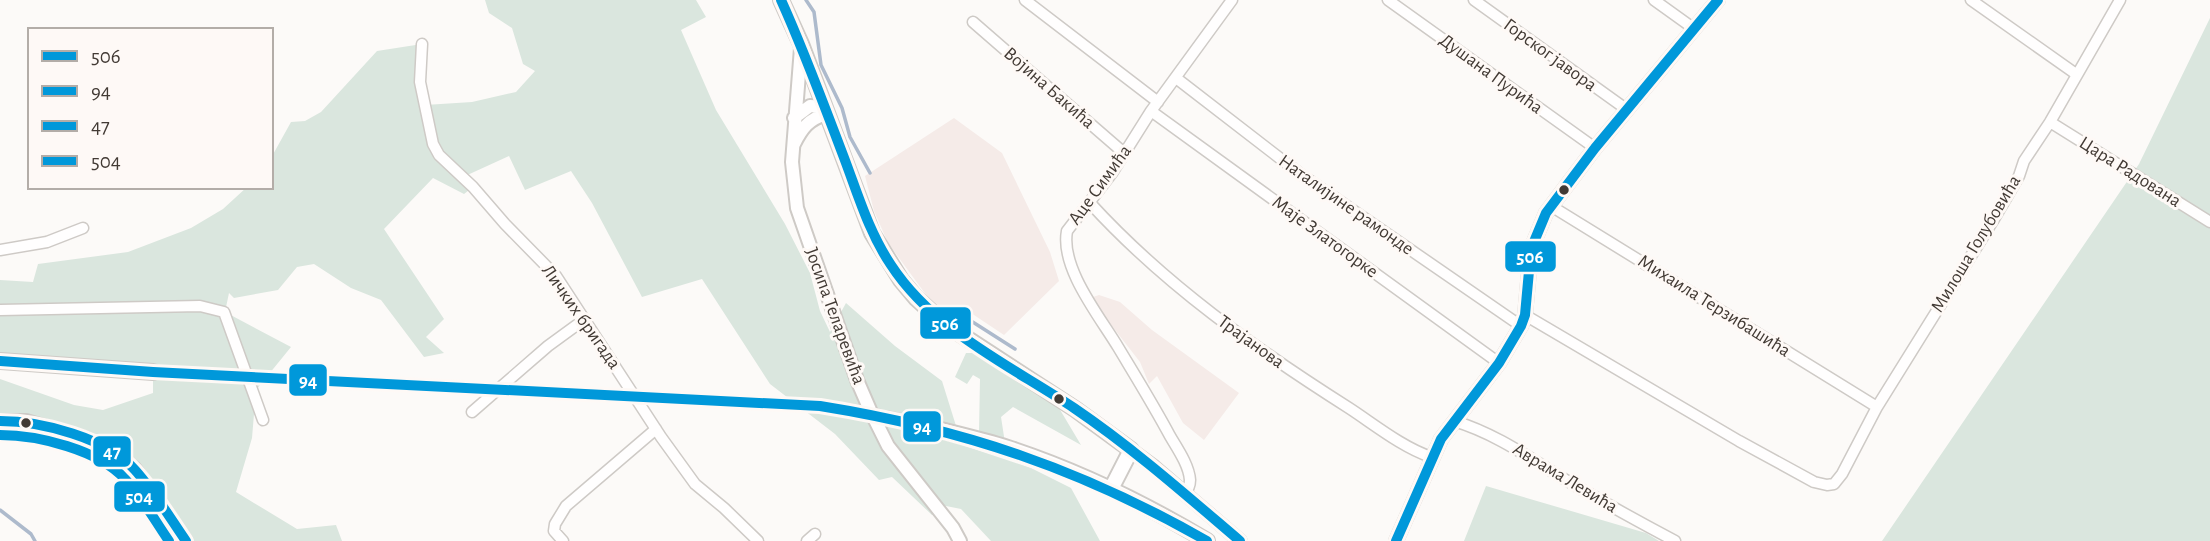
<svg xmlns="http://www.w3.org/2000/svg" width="2210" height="541" font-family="'Alegreya Sans',sans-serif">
	<rect width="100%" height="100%" fill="#fcfaf8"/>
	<path fill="#f5ebe8" d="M954 118 1002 153 1050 252 1059 281 1004 335 971 313 956 326 935 307 888 243 874 211 865 176Z
		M1099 295 1120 302 1152 330 1239 393 1204 440 1183 423 1157 376 1149 384 1140 362 1090 298Z"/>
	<path fill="#dae6de" d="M485 0H696L706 17 681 30 716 110 785 224 810 273 820 311 830 332 846 303 895 346 942 381 962 445 1031 468 1071 488 1100 541H991L961 509 946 506 932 515 892 477 879 480 835 434 770 384 702 279 642 297 592 203 571 171 525 190 509 156 463 177 473 187 464 194 433 178 384 229 444 319 426 337 444 353 424 357 381 300 351 288 314 264 297 267 278 290 234 298 229 293 225 312 291 347 256 390 252 438 236 492 297 529 336 525 342 541H187L135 469 87 439 0 421V379L74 405 103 410 153 393V372L0 361V280L33 282 38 264 128 252 191 228 223 209 247 187H271V158L291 122 305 121 321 112 377 51 422 44 425 105 472 102 516 92 535 71 523 64 512 28 489 13Z
		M2210 18V541H1882L2139 164Z
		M966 353H976L1056 403 1081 445 1013 407 1001 417 1005 443 979 433 980 379 973 375 967 384 955 377Z
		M1486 486 1646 533 1659 541H1464Z"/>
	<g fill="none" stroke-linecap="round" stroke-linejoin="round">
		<path stroke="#adbacc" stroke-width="3.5" d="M806 0 814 12 821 65 842 108 850 137 870 173
			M968 319 1015 349
			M0 510 31 534 35 541"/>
		<path stroke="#d7d4d1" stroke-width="14" stroke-dasharray="14 7" stroke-linecap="butt" d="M153 372 820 406 863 412 910 422"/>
		<g stroke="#cecac6" stroke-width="13">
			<path id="minor" d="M1025 0 1158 102
				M1388 0 1595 148
				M1474 0 1626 109
				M1654 0 1693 28
				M1971 0 2076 74
				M973 22 1124 153
				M422 44 420 82 433 144 439 155 473 187 505 224 556 276 661 437 695 484 724 508 758 541
				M1176 78 1299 173 1521 326
				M1151 111 1499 363
				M2050 122 2210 222
				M1090 203C1165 285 1256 349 1349 408 1375 425 1402 447 1431 457
				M1551 206 1877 407
				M0 250 47 242 83 228
				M0 310 200 306 224 312 263 420
				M1525 315 1739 441 1814 482 1827 485 1834 484 1842 474 1877 407 1994 219 2019 176 2024 161 2050 122 2120 0
				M472 412 548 346 585 319
				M1454 421C1501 435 1539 465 1581 489 1612 507 1643 524 1675 541
				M1184 494C1188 490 1190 486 1190 480 1189 465 1177 448 1170 436 1154 406 1136 377 1118 347 1100 317 1060 268 1067 231L1112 173 1151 111 1232 0
				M563 541 554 531 555 524 566 506 656 429
				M807 541 815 534"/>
		</g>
		<g stroke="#cecac6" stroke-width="16">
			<path id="tertiary" d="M801 48 792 162 797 208 857 380 870 410 888 446 953 528 960 541
				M794 118 810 106 824 107
				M794 144C802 128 809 119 826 114
				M0 421H26L87 439 113 451 135 469 186 541
				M1131 450 1154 467 1240 541
				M1396 541 1441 439 1499 363 1521 326 1525 315 1531 249 1546 213 1595 148 1718 0"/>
		</g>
		<g stroke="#cecac6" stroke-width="18">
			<path id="secondary" d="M781 0 801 44 872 233 901 280 916 298 945 324 1075 409 1131 450 1111 489
				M0 361 153 372
				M910 422C942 431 976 438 1008 448 1078 471 1144 503 1207 541"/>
		</g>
		<use href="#minor" stroke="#fffefe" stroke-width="10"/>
		<use href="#tertiary" stroke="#fffefe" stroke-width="12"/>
		<use href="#secondary" stroke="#fffefe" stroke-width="14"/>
		<g stroke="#fef9f6" stroke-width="16">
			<path id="bus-1" d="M781 0C805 53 825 108 846 163 859 198 870 234 891 265 934 331 1011 366 1074 408 1133 448 1186 495 1240 541
				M1396 541 1441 439 1499 363 1521 326 1525 315 1531 249 1546 213 1595 148 1718 0"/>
		</g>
		<g stroke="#fef9f6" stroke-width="16">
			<path id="bus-2" d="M0 361 153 372 820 406C963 429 1081 469 1207 541"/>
		</g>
		<g stroke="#fef9f6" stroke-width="16">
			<path id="bus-3" d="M0 421C41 421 107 438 135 470 154 491 170 518 186 541"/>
		</g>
		<g stroke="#fef9f6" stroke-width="16">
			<path id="bus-4" d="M0 435C38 435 99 450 125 479 142 497 155 521 169 541"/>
		</g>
		<use href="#bus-1" stroke="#0098da" stroke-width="10"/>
		<use href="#bus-2" stroke="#0098da" stroke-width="10"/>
		<use href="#bus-3" stroke="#0098da" stroke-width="10"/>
		<use href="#bus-4" stroke="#0098da" stroke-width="10"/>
	</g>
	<g fill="#423a34" stroke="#fef9f6" stroke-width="2.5">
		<circle cx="1564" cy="190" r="6"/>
		<circle cx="1059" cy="399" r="6"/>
		<circle cx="26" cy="423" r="6"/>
	</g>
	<g text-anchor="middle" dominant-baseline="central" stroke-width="6" stroke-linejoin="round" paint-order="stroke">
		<g font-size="19" fill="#423a34" stroke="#fef9f6">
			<text transform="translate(1550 55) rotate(36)">Горског јавора</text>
			<text transform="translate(1491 74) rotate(36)">Душана Пурића</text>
			<text transform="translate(1049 88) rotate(41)">Војина Бакића</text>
			<text transform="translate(2130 172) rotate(32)">Цара Радована</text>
			<text transform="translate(1100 185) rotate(-54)">Аце Симића</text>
			<text transform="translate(1346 205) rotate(35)">Наталијине рамонде</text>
			<text transform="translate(1325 237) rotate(36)">Маје Златогорке</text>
			<text transform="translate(1976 244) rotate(-59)">Милоша Голубовића</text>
			<text transform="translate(1714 306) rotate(32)">Михаила Терзибашића</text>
			<text transform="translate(835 316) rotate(70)">Јосипа Теларевића</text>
			<text transform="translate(581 317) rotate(55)">Личких бригада</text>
			<text transform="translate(1251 342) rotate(36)">Трајанова</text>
			<text transform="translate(1565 478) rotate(31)">Аврама Левића</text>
		</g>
	</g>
	<g stroke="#fef9f6" stroke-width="2.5">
		<rect x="1504" y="240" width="53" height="33" rx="7" fill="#0098da"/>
		<rect x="919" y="306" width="53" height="34" rx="7" fill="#0098da"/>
		<rect x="288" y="363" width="40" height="34" rx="7" fill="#0098da"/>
		<rect x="902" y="410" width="40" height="33" rx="7" fill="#0098da"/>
		<rect x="92" y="435" width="40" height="33" rx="7" fill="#0098da"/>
		<rect x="113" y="480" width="53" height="33" rx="7" fill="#0098da"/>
	</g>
	<g font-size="19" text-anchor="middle" font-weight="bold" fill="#fff">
		<text x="1530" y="263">506</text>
		<text x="945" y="330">506</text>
		<text x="308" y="387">94</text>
		<text x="922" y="433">94</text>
		<text x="112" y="458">47</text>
		<text x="139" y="503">504</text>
	</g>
	<rect x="28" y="28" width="245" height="161" fill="#fef9f6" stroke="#b3ada8" stroke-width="2"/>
	<rect x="42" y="51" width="35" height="10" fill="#0098da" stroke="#b3ada8" stroke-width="2"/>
	<text x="91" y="63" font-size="21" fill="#423a34">506</text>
	<rect x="42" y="86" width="35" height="10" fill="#0098da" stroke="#b3ada8" stroke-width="2"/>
	<text x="91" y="98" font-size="21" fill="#423a34">94</text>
	<rect x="42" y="121" width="35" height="10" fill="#0098da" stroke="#b3ada8" stroke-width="2"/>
	<text x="91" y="133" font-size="21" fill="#423a34">47</text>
	<rect x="42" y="156" width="35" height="10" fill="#0098da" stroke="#b3ada8" stroke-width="2"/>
	<text x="91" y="168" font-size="21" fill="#423a34">504</text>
</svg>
